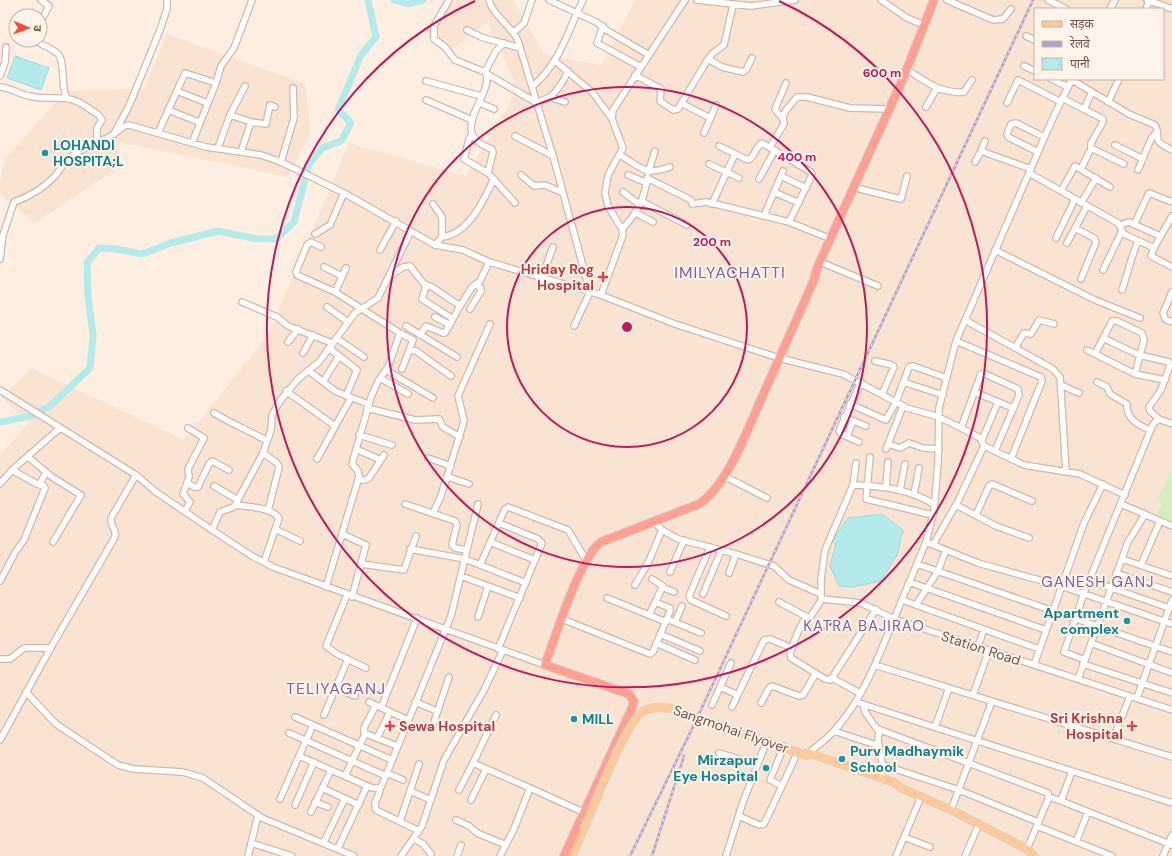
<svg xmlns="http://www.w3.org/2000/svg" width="1172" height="856" font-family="'DM Sans','Noto Sans Devanagari',sans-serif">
	<rect width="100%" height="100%" fill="#feefe2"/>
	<path fill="#f9e3d2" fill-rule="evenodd" d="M457 0H513L545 55 601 65 635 0H1172V856H0V455L29 422 2 398 31 368 184 440 268 335 349 143 466 176 518 89 488 23 445 54 424 31ZM1035 9H1163V79H1035Z
		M167 34 305 84 311 132 288 177 119 142 113 171 35 223 0 194V183L5 159 66 91 144 89Z"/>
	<path fill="#d8edbf" d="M1172 470V519L1170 523 1156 515 1162 504 1156 501Z"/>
	<path fill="#b4eaea" stroke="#99dcdd" d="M15 56 49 68 41 90 7 78Z
		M882 514 903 530 897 555 881 581 852 587 839 586 830 566 836 544 832 541 848 518Z"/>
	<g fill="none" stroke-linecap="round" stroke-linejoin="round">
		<path stroke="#b4eaea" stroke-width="7" d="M394 0 408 4 423 0
			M0 422 31 416 50 406 90 368 93 335 88 296 87 263 99 248 116 249 142 254 171 243 218 231 258 239H276L294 222 309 164 322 148 341 141 351 123 338 110 361 55 376 37 368 0"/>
		<g stroke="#d3b7aa" stroke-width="8">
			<path id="minor" d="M449 0 434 26V39L445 47 455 60 485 72
				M489 0C493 16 511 25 518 41L553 156 590 292 574 326
				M549 0 596 22 608 31 649 55
				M697 0 751 6 795 0
				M881 0 907 18 924 25
				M947 0 993 20 1003 19 1011 9
				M1048 0 1066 9
				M1147 0 1172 9
				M1110 9 1115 0
				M1146 9 1149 1
				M40 23 49 6 41 0
				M603 26 597 43 641 67
				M467 30 481 37 520 48
				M514 32 524 23 532 0
				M1026 36 1035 40
				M36 40C42 46 52 48 58 54 65 61 61 84 66 97
				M708 59 722 67 743 72 746 70 752 58
				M555 61 593 93 612 119
				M1024 66 1035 71
				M911 72C927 83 943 94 964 92L972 80
				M487 74 537 103C541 100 548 99 551 96 559 89 564 80 568 71
				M635 75 661 89 660 101 673 110 678 109 708 59 713 53 724 45 733 5
				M0 76 5 62 6 47
				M1051 79 1068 87
				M1072 80 1129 114 1155 125C1163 140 1148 138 1172 150
				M426 81 481 96
				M0 87C11 88 19 94 29 96 55 102 67 91 91 110 96 113 99 114 102 120L97 128V142
				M532 87C561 62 567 32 583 0
				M177 91 207 103
				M550 97 565 102
				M1062 98 1103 119V122L1091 143V148L1124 164
				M426 100 472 120
				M1108 102 1119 79
				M480 103 494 109
				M681 103 710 118
				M1007 103 1018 80 1061 102
				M926 107 937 88
				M1084 109 1092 92
				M168 110 199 122
				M230 115 251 122 266 124 270 105 275 107
				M783 119 775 109 786 83
				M115 132 129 106 160 30 167 9V0
				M158 133 185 73 216 83
				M704 133 716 105
				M472 134 469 139 464 159 488 173 515 203
				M515 136 553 156
				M192 143 216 83 221 66 234 48 252 0
				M1115 145 1143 159
				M719 146 748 160C755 157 755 147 762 143L811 172 812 175 789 222
				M770 147 784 124 783 116 786 110 797 97H807L850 108 889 109
				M218 148 230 115 245 86
				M981 151 985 141
				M241 152 251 122
				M1038 152 1008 137 1007 134 1011 124 1016 123 1044 137
				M620 155C642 168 644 176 670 167
				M281 162 294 118 293 88
				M975 162 981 151 1031 169
				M709 164 739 178
				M1081 169 1089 152
				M1138 170 1151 139 1156 133
				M488 173 493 152 492 149C443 133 497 93 485 72L496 51 504 43
				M648 173 655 151
				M1029 173 1118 223 1124 234 1154 248 1172 216
				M521 175 534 186 545 185 563 193
				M628 175 647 183
				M781 176 806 188
				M759 179 775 150
				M860 189 901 199 907 176
				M1061 191 1075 166 1110 187
				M623 192 639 204
				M774 192 799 203
				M641 201 687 225
				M1081 203 1096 178
				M433 204 442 217V237
				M712 204 735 154
				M636 213 653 222
				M764 216 783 171
				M1120 225 1129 222 1160 236
				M1134 225 1149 193 1172 202
				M1075 228 1094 238 1096 242 1081 279
				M622 229C636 215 645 198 647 178L691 200 692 204 707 202 789 222 831 239
				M315 234 330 225 344 193
				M1056 238 1075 199
				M1067 243 1087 206
				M435 245 442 237C469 234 483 201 494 179
				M321 247 311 242 307 245 296 272 297 275 335 292 400 333 388 367 378 381 371 397 352 464 358 471 359 477 326 587
				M1154 248 1151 256 1172 267
				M380 250 396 221
				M995 250 1095 300 1140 318
				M0 259 3 235 14 202C28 197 44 188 55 176 59 171 62 166 66 161 80 147 98 144 114 134 119 131 122 125 129 125L206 147 261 155 281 162 344 193 435 245 463 250 489 262 598 294 675 324 779 358 843 374 907 408 939 417 961 428 980 438 984 446
				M825 264 878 286
				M324 267 342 276
				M1103 270 1122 231
				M390 276 403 267 410 266 424 284 432 287 460 306
				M542 277 553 247
				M426 286 422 299 453 319
				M1122 290C1128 273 1131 257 1138 241
				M335 292 346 268
				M1172 292 1163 313 1165 319 1172 322
				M601 295 623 235 622 229 608 206 605 193 608 175 623 148 612 119 613 110 685 0
				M242 302 277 317 288 326 332 343
				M327 307 348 322
				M470 309 481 291V288L476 285
				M435 317 450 325
				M965 320 1053 369 1060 377 1066 471
				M406 326 457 357
				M400 333 413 340 402 369
				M420 335 426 326 443 333H445L460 306 472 287 480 281 489 262
				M336 338 364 357
				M1103 338 1139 355 1169 362 1170 365 1161 390 1149 407 1150 411 1159 419
				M956 341 1041 377 1042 381 1011 459
				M288 342 298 329
				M329 348 357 370 346 396
				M1015 348 1024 333 1031 334 1039 320 1054 324
				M409 350 416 351 451 376
				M1087 350 1135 374 1165 380
				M303 353 313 335
				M1095 354 1112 321H1117L1142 333 1144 340 1135 374
				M875 361 892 365 894 367 882 394
				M386 370 433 398
				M309 371 335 391 368 404
				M380 378 408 394
				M323 382 339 356
				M903 382 943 395
				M1097 382 1107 387 1110 394 1127 404C1126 419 1138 425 1150 430
				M1061 385 1079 393
				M0 390 136 475 156 492 212 530 252 556 273 567 545 665
				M286 391 335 426
				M974 392 1013 408
				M850 404 886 420 896 402 909 367 913 366 947 378
				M367 408 415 420 439 419 443 427 460 437
				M214 413C232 424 250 431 267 441
				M844 417 866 426
				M961 428 981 374H985L1018 389 1019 395 995 451
				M359 435 392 445
				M847 436 853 421
				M982 440 998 402
				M859 442 841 434 839 431 861 382
				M888 444 900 448 909 443 923 448 939 449
				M356 449 381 460
				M886 449 903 406
				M263 453 277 463 279 467 268 511
				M28 457 52 477 81 495 53 542
				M870 457 866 499 933 515
				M428 458 451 466
				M317 459 351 398
				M724 476 767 498
				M448 477 469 484
				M358 480H365L369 478 384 455
				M187 483 194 487H198L209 464 212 461 229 470
				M0 484 12 470 60 428
				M40 484 46 472
				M853 485C883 486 908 489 934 504
				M214 486 238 500
				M886 487 888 462
				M900 490 905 464
				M914 494 919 468
				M405 504 455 521 457 525 452 545 455 548 467 550
				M1121 504 1172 526
				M236 505C248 507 271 507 279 518L264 562
				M956 505 996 526 1029 538
				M185 511 190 502 183 494 189 477 188 469 204 438 188 428
				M433 513 441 496 464 421 458 396 490 324
				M976 515 989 486 992 484 1032 501
				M654 522 662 530 678 539 736 554 774 566 789 580 821 594
				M275 529 300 541
				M212 530 220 512 234 507 263 453 271 430 272 415 280 401 298 379 319 362 355 313 378 298 411 231
				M342 534 366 545 352 597
				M490 542 535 560
				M926 542 978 563 1061 586 1172 624
				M933 545 958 501 984 446 1024 465 1080 474 1125 495
				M710 547 689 596 691 600 726 616
				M410 549 465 559 526 583
				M1122 559 1172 576
				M361 564 404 570 416 536
				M917 564 1172 652
				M480 565 505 509 508 507 568 530 586 560
				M1141 565 1160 521
				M670 572 684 540
				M729 573 736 554
				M1116 573 1172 592
				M461 576 520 598
				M1089 580 1169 608
				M0 581 16 551 24 540 45 488 44 486 37 484 12 470
				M909 582 1046 630
				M635 585 648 563 662 530
				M662 587 674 592
				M703 594 721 551
				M347 595 326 646 337 654 366 668
				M821 596V579L825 550 853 485 856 463
				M607 598 666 622
				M902 600 1039 649
				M779 602 809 618
				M916 605 938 571 946 550
				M649 615 663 586 652 579
				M478 617 488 586
				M562 619 650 654 653 652 670 611V608L655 602
				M667 619 701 633
				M675 622 682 606
				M660 634 700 651
				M656 643 695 660
				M1091 643 1172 673
				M978 647 984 629
				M498 649 542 543 538 539 499 523
				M0 659H10L24 648H51
				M1085 660 1064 652 1084 593 1153 424 1159 419 1172 424
				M1083 664 1172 693
				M875 665 1172 757
				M1034 665 1084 523 1103 484
				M832 678 830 680 825 679 791 658 790 653 799 629 803 622 811 616 822 599 861 603 894 619 926 542 934 511 938 463 939 408 956 341 1052 120 1072 79
				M1078 679 1128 542 1145 514
				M720 687 731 663
				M336 688 355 696
				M26 692 56 724 118 765 134 769 183 772 203 778 262 818 354 856
				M860 693 832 678 876 609
				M973 695 989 650
				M1137 698 1172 600
				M369 702 408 720
				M415 702 437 711
				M856 702 1172 803
				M761 703 769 688 772 686 799 696 803 695 816 673
				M863 704 865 712 879 732 878 742 883 767 881 778
				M376 705 364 728V733L397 746
				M712 705 720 687 738 695
				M732 707 764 640 770 639 792 648
				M381 708 417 618
				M324 715 348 659
				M496 715 473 763 530 788
				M295 717 392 760
				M434 722 449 677
				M935 727 949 688
				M878 729 1048 793 1049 797 1027 849
				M834 731 879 746
				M289 733 386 776
				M377 738 390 712
				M1113 739 1130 696
				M0 740 54 642 115 537C117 530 110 526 111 518L136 475
				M719 753 758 765
				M806 753H809C817 746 827 739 834 731 863 699 878 658 894 619L1172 710
				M299 756 313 725
				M883 765 959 790 1038 822
				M1072 771 1061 801 1172 845
				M387 773 403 780
				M345 776 365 734
				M782 786 795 758
				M322 788 359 805
				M380 788C380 796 372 803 376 810L419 831
				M459 790 473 763
				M410 791 431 800
				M1049 797 1061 801
				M280 799 299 756 372 788H380L382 785 451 616 478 504
				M471 800 486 769
				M315 802 328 807
				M295 805 314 762
				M951 810 992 701
				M311 812 331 770
				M739 816 759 825 764 824 782 786 770 780 784 746
				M456 820 469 826 477 833 506 845
				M400 821 419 764
				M1037 826 1112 856
				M904 837 930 847
				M414 839 423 844 431 854
				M324 842 345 798
				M1076 842 1088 812
				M251 843 292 856
				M338 848 367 786
				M248 856 258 815
				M401 856 422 826 444 760 484 690 503 650
				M457 856 461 845
				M500 856 514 829 530 788 583 812
				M726 856 743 802 764 748 769 741
				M896 856 921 797
				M965 856 979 824
				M1163 856 1172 835"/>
		</g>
		<g stroke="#d9cecb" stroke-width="9">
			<path id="major" d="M809 753 893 782 903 789 951 810 1027 849 1034 856
				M572 856 583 831"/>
		</g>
		<g stroke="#d9cecb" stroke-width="10">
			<path id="highway" d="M564 856 632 708 634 701 629 694 545 665C555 638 580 557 601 542L699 504C729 484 748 427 763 395 780 356 797 318 814 280L817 268 903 79 934 0"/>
		</g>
		<use href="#minor" stroke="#fff" stroke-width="5.5"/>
		<use href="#major" stroke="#ffca98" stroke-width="7"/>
		<use href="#highway" stroke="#ffa092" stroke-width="8"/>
		<g stroke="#b09fc9" stroke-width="2.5">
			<path id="rail" d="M630 856 690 733 1033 0
				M652 856 684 756"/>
		</g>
		<use href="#rail" stroke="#fff4ea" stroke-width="1" stroke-dasharray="3" stroke-linecap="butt"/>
		<g stroke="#d9cecb" stroke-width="9" stroke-linecap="butt">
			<path id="major-bridge" d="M583 831C594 806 624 726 642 712 649 707 660 707 669 708L808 756"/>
		</g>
		<use href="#major-bridge" stroke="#ffca98" stroke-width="7"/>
	</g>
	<g fill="none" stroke="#c2185b" stroke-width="2">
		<circle cx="627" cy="327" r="120"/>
		<circle cx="627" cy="327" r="240"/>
		<path d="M779 1A360 360 0 1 1 475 1"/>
	</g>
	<g fill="#0f9aa8" stroke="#fff4ea" stroke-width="1.5">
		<circle cx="45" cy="153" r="4"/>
		<circle cx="1127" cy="621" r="4"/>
		<circle cx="574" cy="719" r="4"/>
		<circle cx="842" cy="759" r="4"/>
		<circle cx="766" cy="768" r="4"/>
	</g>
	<g fill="#e0444e" stroke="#fff4ea" stroke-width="1.5">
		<path d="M601 271h4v4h4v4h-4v4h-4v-4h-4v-4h4z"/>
		<path d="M388 720h4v4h4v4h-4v4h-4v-4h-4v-4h4z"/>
		<path d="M1130 720h4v4h4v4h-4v4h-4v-4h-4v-4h4z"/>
	</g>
	<g text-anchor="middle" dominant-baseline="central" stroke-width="4" stroke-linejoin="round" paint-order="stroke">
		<g font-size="14" font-weight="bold" fill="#0d838f" stroke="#fff4ea" text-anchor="start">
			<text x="53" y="145">LOHANDI<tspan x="53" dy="16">HOSPITA;L</tspan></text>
			<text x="1119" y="613" text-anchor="end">Apartment<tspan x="1119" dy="16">complex</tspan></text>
			<text x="582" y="719">MILL</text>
			<text x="850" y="751">Purv Madhaymik<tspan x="850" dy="16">School</tspan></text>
			<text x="758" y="760" text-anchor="end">Mirzapur<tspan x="758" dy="16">Eye Hospital</tspan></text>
		</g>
		<g font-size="14" font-weight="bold" fill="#be3a42" stroke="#fff4ea" text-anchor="end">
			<text x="594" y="269">Hriday Rog<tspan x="594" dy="16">Hospital</tspan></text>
			<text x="1123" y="718">Sri Krishna<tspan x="1123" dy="16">Hospital</tspan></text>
			<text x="399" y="726" text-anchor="start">Sewa Hospital</text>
		</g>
		<g font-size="14" fill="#795146" stroke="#fff4ea">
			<text transform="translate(981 648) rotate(18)">Station Road</text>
			<text transform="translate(731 729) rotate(19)">Sangmohai Flyover</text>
		</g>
		<g font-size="15" letter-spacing="1" fill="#80609d" stroke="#fff4ea">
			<text x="1098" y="582">GANESH GANJ</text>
			<text x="864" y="626">KATRA BAJIRAO</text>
		</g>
		<g font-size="16" letter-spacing="1" fill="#80609d" stroke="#fff4ea">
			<text x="730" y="272">IMILYACHATTI</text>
			<text x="336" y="688">TELIYAGANJ</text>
		</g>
	</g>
	<circle cx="627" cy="327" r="6" fill="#c2185b" stroke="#fff4ea" stroke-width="2"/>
	<g font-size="12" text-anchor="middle" font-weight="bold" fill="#c2185b" stroke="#fff4ea" stroke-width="4" stroke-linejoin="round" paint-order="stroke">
		<text x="882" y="77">600 m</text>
		<text x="797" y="161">400 m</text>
		<text x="712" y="246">200 m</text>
	</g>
	<rect x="1034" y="8" width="130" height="72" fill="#fff4ea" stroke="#c9b3a8"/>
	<rect x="1042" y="21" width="20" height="6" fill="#ffca98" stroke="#c9b3a8"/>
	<text x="1070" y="28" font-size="12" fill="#795146">सड़क</text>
	<rect x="1042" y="41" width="20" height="6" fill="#b09fc9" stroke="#c9b3a8"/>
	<text x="1070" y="48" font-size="12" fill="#795146">रेलवे</text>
	<rect x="1042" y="58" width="20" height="12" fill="#b4eaea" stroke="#c9b3a8"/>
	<text x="1070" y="68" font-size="12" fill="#795146">पानी</text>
	<g transform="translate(28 28) rotate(92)"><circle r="19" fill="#fff4ea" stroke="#c9b3a8"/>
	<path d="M0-3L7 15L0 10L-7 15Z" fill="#f54a3a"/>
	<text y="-6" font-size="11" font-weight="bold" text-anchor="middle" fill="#795146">उ</text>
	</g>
</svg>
